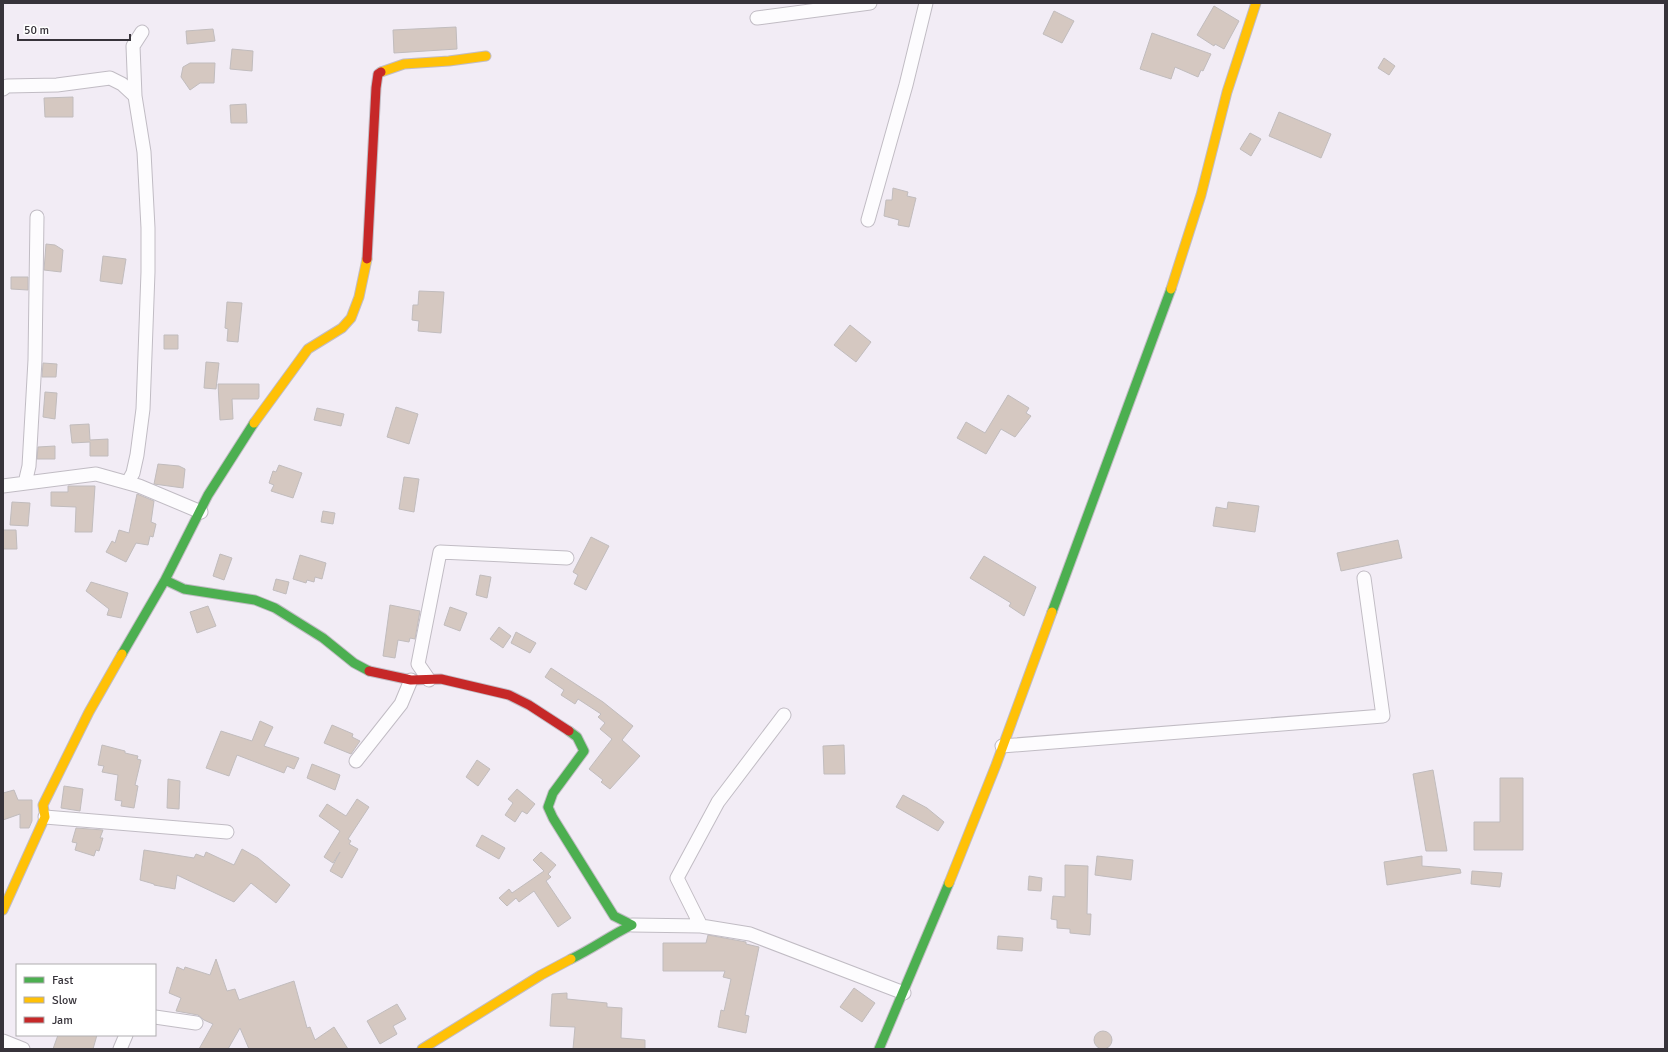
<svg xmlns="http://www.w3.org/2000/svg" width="1668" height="1052" font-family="Signika,sans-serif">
	<rect width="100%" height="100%" fill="#f2ecf5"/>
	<path fill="#d5c8c1" stroke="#c1bcbd" d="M1214 6 1239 21 1224 49 1215 44 1214 46 1197 35Z
		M1054 11 1074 21 1062 43 1043 34Z
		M456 27 457 49 394 53 393 30Z
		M213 29 215 41 187 44 186 31Z
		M1152 33 1211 54 1203 71 1201 70 1198 77 1175 67 1171 79 1140 69Z
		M232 49 253 51 252 71 230 69Z
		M1384 58 1395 66 1389 75 1378 68Z
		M190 63H215L214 83H200L190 90 181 77 183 67Z
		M73 97V117H45L44 98Z
		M246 104 247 123H231L230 105Z
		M1279 112 1331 134 1321 158 1269 136Z
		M1250 133 1261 139 1251 156 1240 149Z
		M893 188 908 192 907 196 916 198 909 227 898 225 899 220 884 216 886 200H892Z
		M46 244 55 245 63 250 61 272 44 270Z
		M103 256 126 259 122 284 100 281Z
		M11 277H28V290L11 289Z
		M419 291 444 292 441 333 418 331 419 321 412 320 413 305H418Z
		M227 302 242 303 238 342 227 341 228 329 225 328Z
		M850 325 871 342 856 362 834 345Z
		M164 335H178V349H164Z
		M206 362 219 363 216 389 204 388Z
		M43 363 57 364 56 377H42Z
		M218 384H259V397L258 399H232L233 419 220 420Z
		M45 392 57 393 55 419 43 417Z
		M1008 395 1029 408 1026 413 1031 416 1015 437 1001 429 986 454 957 438 966 422 985 433Z
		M396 407 418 414 409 444 387 437Z
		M317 408 344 414 341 426 314 420Z
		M89 424 90 440 108 439V456H90V442L72 443 70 425Z
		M55 446V459H37L38 447Z
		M158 464 179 466 185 469 183 488 154 484Z
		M279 465 302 473 293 498 271 491 274 485 269 483 273 471 276 472Z
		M404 477 419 479 414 512 399 509Z
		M68 486H95L92 532H75L76 507 51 506V492H68Z
		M137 494 154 501 151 522 156 524 153 537 150 536 148 545 136 543 126 562 106 552 112 541 115 543 119 530 129 533Z
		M12 502 30 503 28 526 10 525Z
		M1228 502 1259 506 1255 532 1213 526 1216 507 1227 509Z
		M323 511 335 513 333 524 321 522Z
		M3 530H16L17 549H3Z
		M591 537 609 546 586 590 574 584 578 575 573 572Z
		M1398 540 1402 558 1341 571 1337 553Z
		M220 554 232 558 224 580 213 576Z
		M300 555 326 563 322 579 315 577 314 582 307 580 306 583 293 579Z
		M984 556 1036 587 1024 616 1009 606 1011 603 970 578Z
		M480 575 491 577 487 598 476 595Z
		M276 579 289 582 286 594 273 590Z
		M91 582 128 593 121 618 107 615 109 609 86 591Z
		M390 605 420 611 415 639 410 638 409 642 398 640 395 658 383 656Z
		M208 606 216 626 197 633 190 612Z
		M450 607 467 613 460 631 444 625Z
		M499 627 511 636 503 648 490 639Z
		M516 632 536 643 530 653 511 643Z
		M551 668 603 702 633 726 622 740 640 756 610 789 601 782 603 780 589 769 612 739 600 729 605 723 598 717 601 714 578 699 575 704 561 695 564 690 545 677Z
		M260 721 273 727 264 746 299 758 294 769 287 766 284 773 237 755 229 776 206 768 221 731 252 741Z
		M332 725 353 734 352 737 360 741 351 754 324 743Z
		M102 745 125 751V753L138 756 137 759 141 760 135 785 138 786 134 808 121 806 122 801 115 800 118 775 102 772 104 766 98 765Z
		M844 745 845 774H824L823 746Z
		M477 760 490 769 478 786 466 777Z
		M312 764 340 775 335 790 307 778Z
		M1433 770 1447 851H1426L1413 774Z
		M1500 778H1523V850H1474V822H1500Z
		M168 779 180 781 179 809 167 808Z
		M64 786 83 789 80 811 61 808Z
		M517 789 535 804 527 814 522 811 515 822 505 815 513 803 508 799Z
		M14 790 18 800H32V821L29 828H20V814L3 820V793Z
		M903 795 927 808 944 822 938 831 896 807Z
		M357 799 369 807 348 839 351 841 349 844 358 849 342 878 330 871 340 852 333 863 324 857 340 831 319 816 327 804 346 816Z
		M76 828 103 830 100 838H103L99 851 96 850 94 856 75 850 77 843 72 842Z
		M482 835 505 848 499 859 476 846Z
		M242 849 258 858 290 885 276 903 251 883 234 902 177 875 175 889 154 885V884L140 880 144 850 194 858 196 854 204 857 206 852 234 865Z
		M541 852 556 865 548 874 551 877 546 881 571 918 558 927 534 891 519 902 516 898 507 906 499 898 509 889 512 893 544 871 533 860Z
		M1097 856 1133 860 1131 880 1095 875Z
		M1422 856V866L1460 869 1461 873 1387 885 1384 862Z
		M1065 865 1088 866 1087 914H1091L1090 935 1070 933V929L1057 928V920L1051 919 1053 896 1065 897Z
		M1472 871 1502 873 1500 887 1471 884Z
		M1029 876 1042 878 1041 891 1028 890Z
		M708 935 746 942V944L759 947 745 1015 749 1016 746 1033 718 1027 721 1010 724 1011 731 979 723 977 725 971H663V943H706Z
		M998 936 1023 938 1022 951 997 949Z
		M216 959 227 991 235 989 239 1000 294 981 307 1028 310 1027 315 1040 334 1027 348 1049H249L240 1028 228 1049H199L213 1024 204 1020 198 1015 176 1011 181 998 169 993 177 967 184 970 185 967 210 975Z
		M854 988 875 1003 862 1022 840 1007Z
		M567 993V999L607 1003V1007L622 1008 621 1038 645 1040V1049H573L575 1027 550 1026 552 994Z
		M397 1004 406 1019 393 1026 397 1034 380 1044 367 1021Z
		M1094 1040a9 9 0 1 1 18 0a9 9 0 1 1-18 0Z
		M58 1035H97L93 1049H53Z"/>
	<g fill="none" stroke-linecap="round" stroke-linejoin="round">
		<g stroke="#c1bcc4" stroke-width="15">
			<path id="street" d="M757 18 870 3
				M3 89 7 86 57 85 110 78 122 84 135 96
				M868 220 906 85 926 3
				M128 482 133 473 137 455 143 409 148 272V228L144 152 135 96 133 46 142 32
				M25 483 29 466 35 360 37 217
				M3 486 96 474 139 486 201 512
				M429 680 418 664 440 552 567 558
				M1002 746 1383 716 1364 578
				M356 761 401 704 411 680
				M45 817 227 832
				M632 925 701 926 750 934 904 993
				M701 926 677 878 718 802 784 715
				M155 1017 196 1023
				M3 1041 23 1049
				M120 1049 126 1035"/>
		</g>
		<g stroke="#c1bcc4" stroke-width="11">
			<path id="fast" d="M165 580 184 589 255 600 275 608 323 638 354 663 369 671
				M1052 612 1171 289
				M122 654 165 580 208 495 254 423
				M569 731 577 737 584 751 553 793 548 807 553 818 614 916 632 925C611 935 592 949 571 959
				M879 1049 949 883"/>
		</g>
		<g stroke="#c1bcc4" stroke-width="11">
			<path id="slow" d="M381 72 404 64 449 61 486 56
				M1171 289 1201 195 1227 92 1256 3
				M254 423 308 349 342 328 351 318 359 297 367 259
				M949 883 996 765 1052 612
				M3 910 45 817 43 805 89 712 122 654
				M422 1049 541 975 571 959"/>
		</g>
		<g stroke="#c1bcc4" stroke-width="11">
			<path id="jam" d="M367 259 376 88 378 74 381 72
				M369 671 411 680 441 679 509 695 529 705 569 731"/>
		</g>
		<use href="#street" stroke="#fdfcfe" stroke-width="13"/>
		<use href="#fast" stroke="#4caf50" stroke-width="9"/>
		<use href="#slow" stroke="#ffc107" stroke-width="9"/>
		<use href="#jam" stroke="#c62828" stroke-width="9"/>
	</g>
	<rect width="1668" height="1052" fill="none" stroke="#37333a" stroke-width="8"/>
	<rect x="16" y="964" width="140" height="72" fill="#ffffff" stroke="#afadb0"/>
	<rect x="24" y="977" width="20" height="6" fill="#4caf50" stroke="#afadb0"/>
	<text x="52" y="984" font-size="12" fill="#37333a">Fast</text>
	<rect x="24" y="997" width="20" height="6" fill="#ffc107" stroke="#afadb0"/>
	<text x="52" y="1004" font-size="12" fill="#37333a">Slow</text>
	<rect x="24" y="1017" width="20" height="6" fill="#c62828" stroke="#afadb0"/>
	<text x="52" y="1024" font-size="12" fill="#37333a">Jam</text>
	<path d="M18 34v6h112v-6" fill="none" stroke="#37333a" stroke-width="2"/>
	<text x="24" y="34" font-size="12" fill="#37333a" stroke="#ffffff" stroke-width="3" paint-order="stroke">50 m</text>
</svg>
